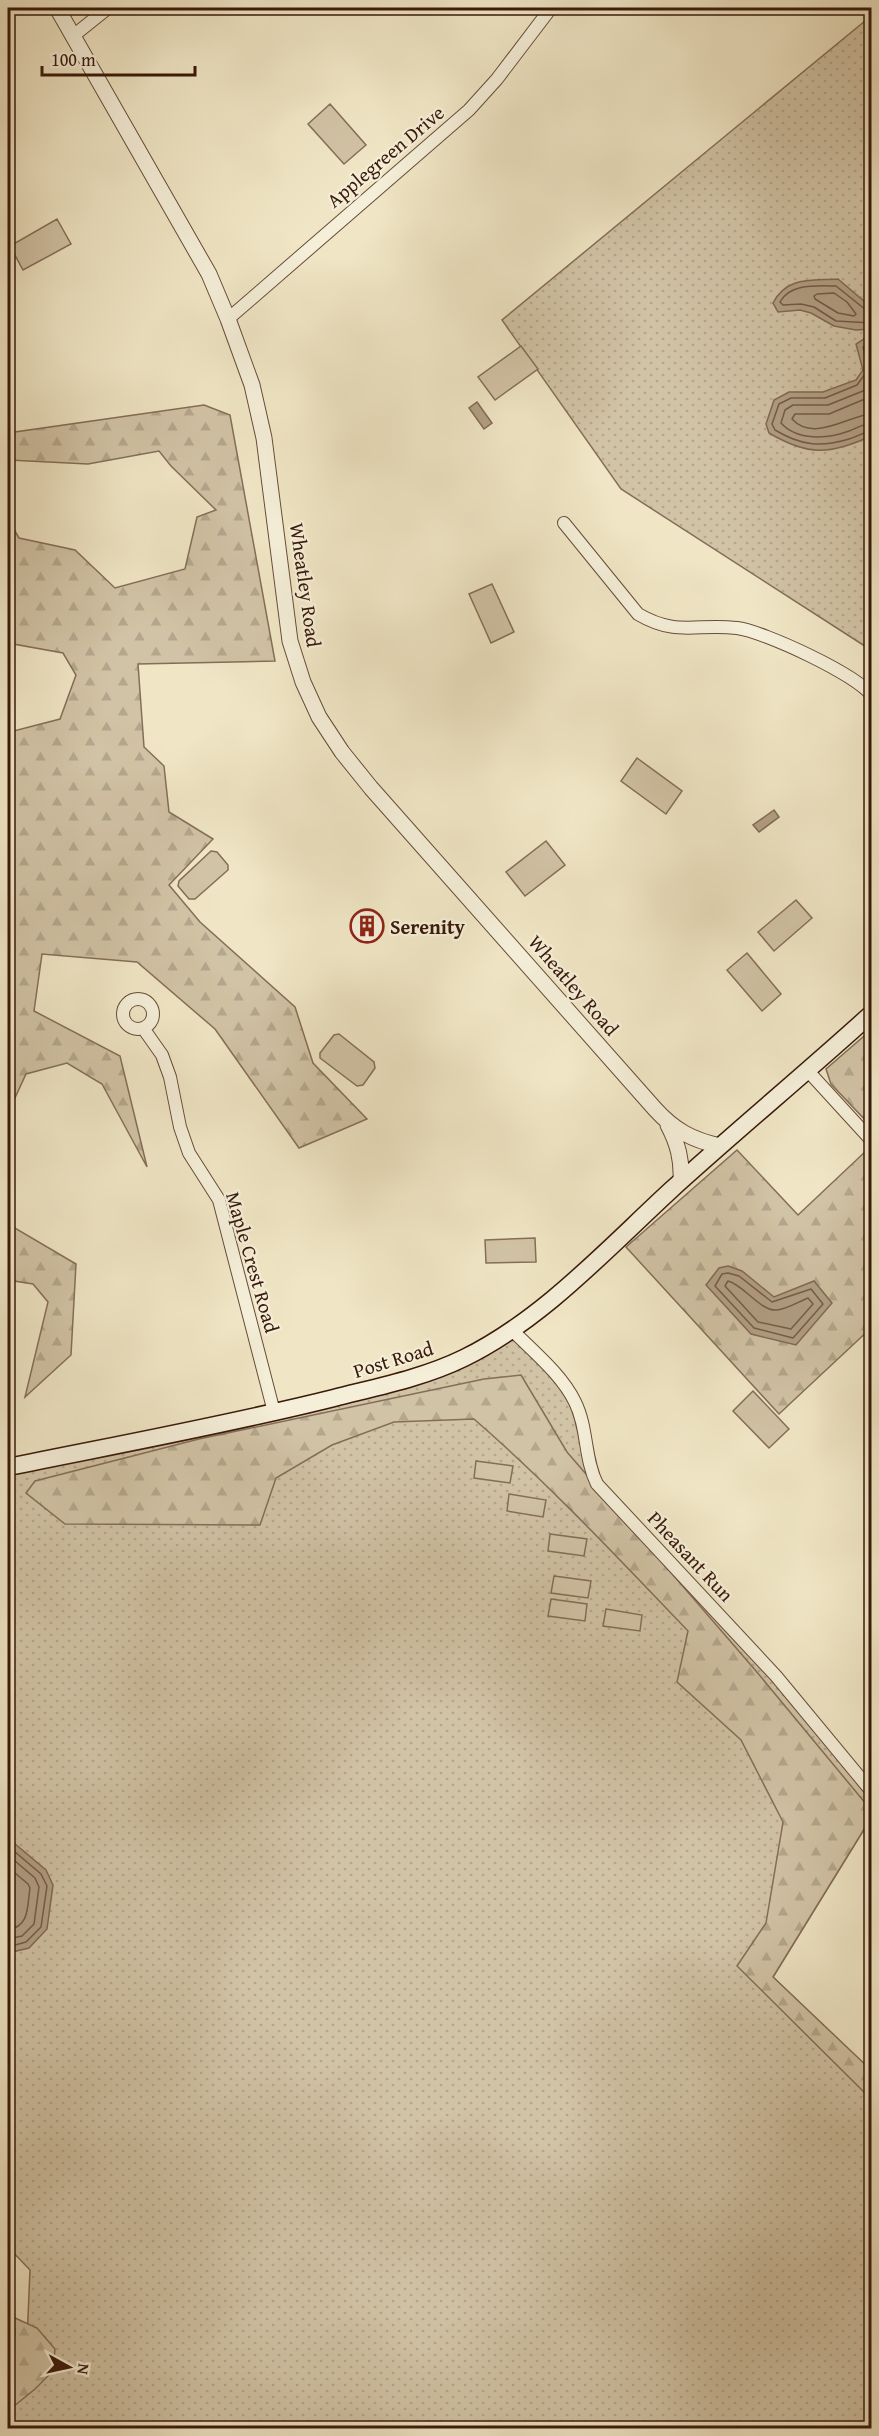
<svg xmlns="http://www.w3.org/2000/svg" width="879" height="2436" font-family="'Gentium Book Plus',serif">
	<defs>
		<pattern id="green-dots" width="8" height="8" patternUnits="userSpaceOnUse" patternTransform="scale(1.5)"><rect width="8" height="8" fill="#d1c3a5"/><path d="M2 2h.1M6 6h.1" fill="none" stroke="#b4a78d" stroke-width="1.8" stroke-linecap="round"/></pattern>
		<pattern id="forest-firs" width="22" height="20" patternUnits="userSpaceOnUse" patternTransform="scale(1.5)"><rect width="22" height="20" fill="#d1c3a5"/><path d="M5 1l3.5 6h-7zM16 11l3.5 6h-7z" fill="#b4a78d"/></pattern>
	</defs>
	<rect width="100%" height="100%" fill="#f0e6c5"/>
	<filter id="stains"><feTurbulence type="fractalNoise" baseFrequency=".00333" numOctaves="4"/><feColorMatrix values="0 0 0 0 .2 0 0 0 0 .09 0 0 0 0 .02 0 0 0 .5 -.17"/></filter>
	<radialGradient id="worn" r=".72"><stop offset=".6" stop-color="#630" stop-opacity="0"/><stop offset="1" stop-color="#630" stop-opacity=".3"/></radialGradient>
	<path fill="url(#green-dots)" stroke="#856e58" stroke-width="1.5" d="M871 16V650L621 489 502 320Z
		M513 1331 575 1401 589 1469 871 1792V1818L773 1977 871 2071V2428H8V2379L26 2364 30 2270 8 2247V1467L412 1378Z"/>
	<path fill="url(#forest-firs)" stroke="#856e58" stroke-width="1.5" d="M204 405 230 415 275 661 138 664 144 747 164 766 169 812 213 839 169 885 200 922 295 1007 313 1063 367 1119 299 1148 215 1029 137 962 42 954 34 1011 120 1056 147 1167 102 1084 67 1063 26 1074 8 1113V729L10 732 60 719 76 675 63 653 8 643V519L19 538 75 550 115 588 185 569 197 517 216 510 171 466 159 451 88 464 9 460 8 462V433Z
		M871 1030V1029V1126L831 1084 826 1069Z
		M868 1149 871 1153V1328L779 1414 626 1247 737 1150 798 1215Z
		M8 1221 13 1227 76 1264 71 1355 25 1397 48 1302 33 1284 8 1280Z
		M521 1375 567 1452 756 1671 871 1810V1818L773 1977 871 2070V2099L737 1966 766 1923 783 1822 741 1740 677 1682 688 1631C618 1558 550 1485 474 1419L394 1422 332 1445 276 1478 260 1525 65 1524 26 1493 35 1481 199 1439 484 1379Z
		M13 2317 37 2328 55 2349 53 2371 35 2389 8 2411V2365L13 2356 15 2331Z"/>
	<path fill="#d1c3a5" stroke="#856e58" stroke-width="1.5" d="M330 104 366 145 344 164 308 124Z
		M57 219 71 244 23 270 10 246Z
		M521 346 538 369 495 400 478 377Z
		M492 584 514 632 491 643 469 594Z
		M637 758 682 791 666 814 621 781Z
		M546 841 565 865 525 896 506 872Z
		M211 851 217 852 228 865V870L195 899H189L178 886 179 881Z
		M796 900 812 918 774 951 758 932Z
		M747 953 781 994 762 1011 727 970Z
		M339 1034 374 1062 375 1068 363 1085 357 1086 320 1058V1053L334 1035Z
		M535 1238 536 1262 486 1263 485 1240Z
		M753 1391 789 1429 769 1448 733 1411Z
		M476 1461 513 1466 510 1483 474 1478Z
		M509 1494 546 1500 543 1517 507 1511Z
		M550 1534 587 1539 584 1556 548 1551Z
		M554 1576 591 1581 588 1598 551 1593Z
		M551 1599 587 1604 585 1621 548 1616Z
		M606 1609 642 1615 640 1631 603 1626Z"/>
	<path fill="#b2a085" stroke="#826a54" stroke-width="1.5" d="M838 279 871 307V329L856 330 834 326 811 313 800 310 778 312 773 303C787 276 811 281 838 279Z
		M867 337H872L871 436C830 455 808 456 769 433L766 424 774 400 789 392H823L856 380 863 370 856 344Z
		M477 402 492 423 484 429 469 408Z
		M774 810 779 817 759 832 753 825Z
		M728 1266 742 1271 774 1297 814 1281 832 1303 796 1345 751 1334 706 1285 719 1268Z
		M8 1838 46 1870 53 1885 47 1929 29 1948 8 1953Z"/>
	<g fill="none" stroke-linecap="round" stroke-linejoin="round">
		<path stroke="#765c48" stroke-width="1.5" d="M817 294 834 293 847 302 856 314 854 316 838 313 815 299 814 296Z
			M872 311 866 310 836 286C817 286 790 283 780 302L783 305 801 304 814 307 836 321 872 323
			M872 343 863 347 868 370 857 385 825 398H791L779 404 772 424 775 430C800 445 820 448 849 439 857 437 863 432 872 431
			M872 381 863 391 828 405H793L785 410 781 423C797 441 828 439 849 431 857 428 863 424 872 423
			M872 396 829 414H795L792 419C814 443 849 415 872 414
			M728 1273 739 1276 772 1302 811 1289 823 1304 793 1338 754 1328 715 1286 722 1274Z
			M728 1281C744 1285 761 1312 777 1310 787 1309 798 1302 808 1298L813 1304 791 1329 758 1322 725 1286Z
			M8 1846 41 1874 47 1886 41 1927 26 1942 8 1947
			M8 1855 35 1878 39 1887 34 1924 22 1936 8 1939
			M8 1867 28 1884 30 1888C27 1907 30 1926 8 1930"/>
		<g stroke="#674c39" stroke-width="14">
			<path id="minor" d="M73 36 108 8
				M228 319 469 110 497 79 551 8
				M564 523 638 614C677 637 697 623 737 628 763 631 858 675 872 696
				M123 1014a15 15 0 1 1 30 0a15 15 0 1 1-30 0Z
				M143 1028 162 1055 170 1077 180 1127 189 1153 219 1200 274 1412
				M808 1071 872 1141
				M513 1331C534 1352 562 1375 575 1402 588 1428 584 1458 597 1484L776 1676 872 1792"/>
		</g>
		<g stroke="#674c39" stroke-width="17">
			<path id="tertiary" d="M57 8 209 274 228 319 252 385 264 438 290 641 303 682 319 717 342 752 371 788 655 1109C674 1130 692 1140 720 1146
				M668 1125C678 1144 682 1160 681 1181"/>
		</g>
		<g stroke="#39190a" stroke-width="19">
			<path id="secondary" d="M8 1467C116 1445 226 1425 334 1398 377 1387 423 1378 464 1358 542 1320 607 1249 671 1190 737 1130 806 1073 872 1013"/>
		</g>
		<use href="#minor" stroke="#f5efd9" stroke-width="12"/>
		<use href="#tertiary" stroke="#f5efd9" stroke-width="15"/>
		<use href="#secondary" stroke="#f5efd9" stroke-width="16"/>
	</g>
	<defs>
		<g id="building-ring" transform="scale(1.725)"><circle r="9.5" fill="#f5efd9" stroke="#8f2418" stroke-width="1.5"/><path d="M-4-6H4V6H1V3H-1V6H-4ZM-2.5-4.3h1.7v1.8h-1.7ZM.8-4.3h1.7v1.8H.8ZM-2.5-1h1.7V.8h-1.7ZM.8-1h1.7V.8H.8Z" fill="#8f2418"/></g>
	</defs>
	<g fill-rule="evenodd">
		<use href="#building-ring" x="367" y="926"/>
	</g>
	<g text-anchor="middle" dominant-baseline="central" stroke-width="4.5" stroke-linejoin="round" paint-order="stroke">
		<g font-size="20" fill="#39190a" stroke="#f5efd9">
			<text transform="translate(385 156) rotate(-40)">Applegreen Drive</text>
			<text transform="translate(306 585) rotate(82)">Wheatley Road</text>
			<text transform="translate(574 985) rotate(49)">Wheatley Road</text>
			<text transform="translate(253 1262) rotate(74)">Maple Crest Road</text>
			<text transform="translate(393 1359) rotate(-17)">Post Road</text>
			<text transform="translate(691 1556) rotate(47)">Pheasant Run</text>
		</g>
		<g font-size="20" font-weight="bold" fill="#39190a" stroke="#f5efd9" text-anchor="start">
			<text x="390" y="926">Serenity</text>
		</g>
	</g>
	<rect width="879" height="2436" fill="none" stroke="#f0e6c5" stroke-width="30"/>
	<rect x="9" y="9" width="861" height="2418" fill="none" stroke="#39190a" stroke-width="3"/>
	<rect x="15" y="15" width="849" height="2406" fill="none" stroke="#39190a" stroke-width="1.5"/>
	<g transform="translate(69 2367) rotate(98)" stroke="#f5efd9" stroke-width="4.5" paint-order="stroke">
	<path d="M0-4.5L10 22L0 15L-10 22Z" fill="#39190a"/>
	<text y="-9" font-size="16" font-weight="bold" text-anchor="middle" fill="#39190a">N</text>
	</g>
	<path d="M42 66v9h153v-9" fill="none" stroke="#39190a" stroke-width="3"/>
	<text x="51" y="66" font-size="18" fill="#39190a" stroke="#f5efd9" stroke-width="4.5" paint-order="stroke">100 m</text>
	<rect width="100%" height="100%" filter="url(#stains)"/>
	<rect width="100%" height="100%" fill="url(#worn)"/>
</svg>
